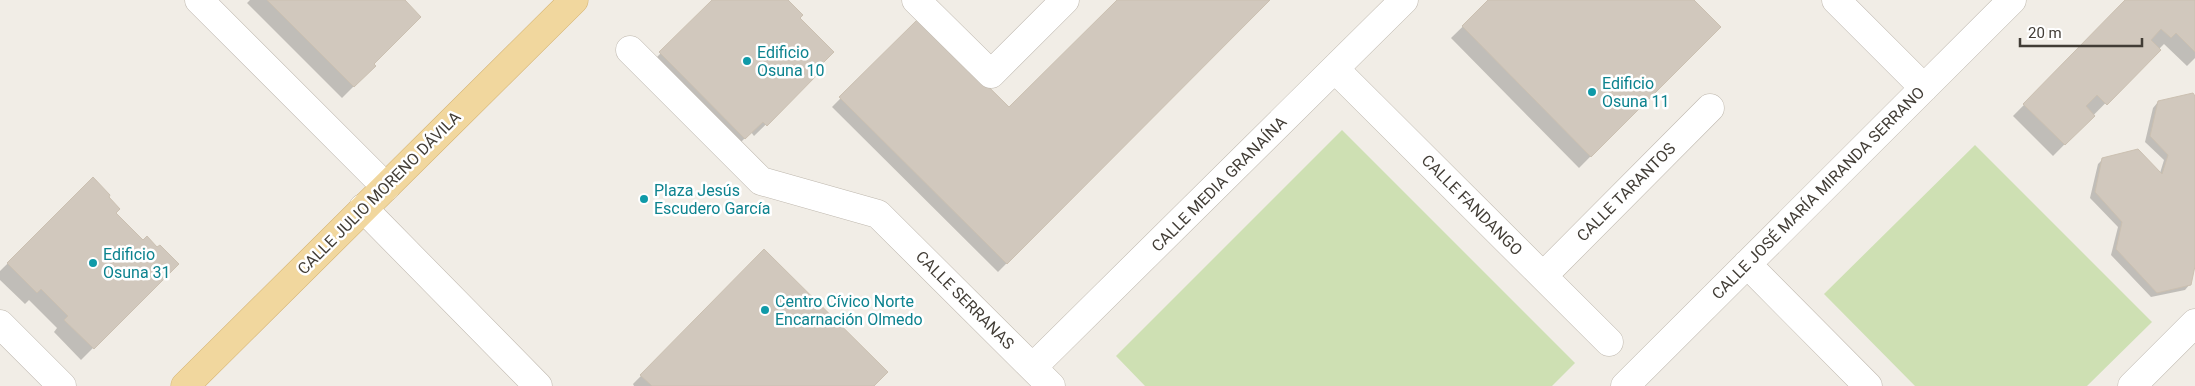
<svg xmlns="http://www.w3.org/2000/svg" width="2195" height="386" font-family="Roboto,sans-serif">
	<rect width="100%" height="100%" fill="#f1ede6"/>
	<path fill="#cee0b3" d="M1342 130 1575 363 1552 386H1145L1116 356Z
		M1975 145 2152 322 2087 386H1915L1824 294Z"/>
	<path fill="#0003" d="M250 0H403L372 64 374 66 342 98 247 3Z
		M714 0H786L798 18 814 70 818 73 754 136 751 132 733 150 649 65Z
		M1118 0H1268L998 272 832 107 919 19 1009 109Z
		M1490 0H1692L1719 27 1579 168 1451 38Z
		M2127 0H2195V58L2187 66 2164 44 2053 156 2013 116Z
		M2195 98V261L2190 284 2185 290 2151 297 2111 255 2118 227 2090 198 2098 164 2103 159 2160 173 2164 160 2145 142 2153 108 2158 102Z
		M93 179 107 197 115 213 143 241 177 264 81 360 54 332 57 328 29 300 25 304 0 280V271Z
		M764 251 872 386H634L633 384Z"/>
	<path fill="#d1c8bd" stroke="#cbc0b1" d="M267 0H405L421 17 374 64 376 66 354 87Z
		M712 0H788L803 15 800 18 834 52 816 70 819 73 767 126 763 122 745 139 659 52Z
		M1117 0H1270L1007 264 839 97 919 18 1009 107Z
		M1488 0H1694L1721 27 1591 157 1462 26Z
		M2125 0H2195V52L2176 33 2171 38 2161 29 2151 40 2161 50 2107 105 2097 95 2086 106 2095 116 2065 145 2023 104Z
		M2193 93 2195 96V266L2191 285 2157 293 2116 249 2122 222 2095 192 2102 158 2138 149 2162 174 2168 155 2150 136 2158 101Z
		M93 177 110 195 109 197 120 209 116 213 143 240 147 236 157 247 160 245 179 264 94 349 64 320 68 316 41 289 37 293 7 263Z
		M764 249 888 372 874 386H652L640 375Z"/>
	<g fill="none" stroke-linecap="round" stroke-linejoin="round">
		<g stroke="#beb7ad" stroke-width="29">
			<path id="minor" d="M199 0 386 187
				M916 0 991 74 1065 0
				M1836 0 1924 88
				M630 50 761 181 878 214 1051 386
				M1335 69 1609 342
				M363 208 538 386
				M1747 264 1868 386
				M1543 276 1710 108
				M0 324 62 386
				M1033 367 1404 0
				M1625 386 2012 0
				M2132 386 2195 323"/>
		</g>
		<g stroke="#d4b271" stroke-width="29">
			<path id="major" d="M185 386 574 0"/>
		</g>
		<use href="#minor" stroke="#fff" stroke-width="28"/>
		<use href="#major" stroke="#f1d79e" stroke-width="28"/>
	</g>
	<g fill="#0f9aa8" stroke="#fff" stroke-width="2">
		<circle cx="747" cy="61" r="5"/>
		<circle cx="1592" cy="92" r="5"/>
		<circle cx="644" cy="199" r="5"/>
		<circle cx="93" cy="263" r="5"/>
		<circle cx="765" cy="310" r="5"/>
	</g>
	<g text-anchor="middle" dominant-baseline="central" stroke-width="5" stroke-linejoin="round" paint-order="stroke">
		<g font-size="16" fill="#0d838f" stroke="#fff" text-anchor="start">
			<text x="757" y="52">Edificio<tspan x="757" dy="18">Osuna 10</tspan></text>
			<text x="1602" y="83">Edificio<tspan x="1602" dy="18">Osuna 11</tspan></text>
			<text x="654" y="190">Plaza Jesús<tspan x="654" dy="18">Escudero García</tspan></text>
			<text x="103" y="254">Edificio<tspan x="103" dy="18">Osuna 31</tspan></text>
			<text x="775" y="301">Centro Cívico Norte<tspan x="775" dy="18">Encarnación Olmedo</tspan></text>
		</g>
		<g font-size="16" fill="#423d36" stroke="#fff">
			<text transform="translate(1219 184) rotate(-45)">CALLE MEDIA GRANAÍNA</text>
			<text transform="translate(1626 192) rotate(-45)">CALLE TARANTOS</text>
			<text transform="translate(379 193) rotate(-45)">CALLE JULIO MORENO DÁVILA</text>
			<text transform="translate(1818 193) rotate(-45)">CALLE JOSÉ MARÍA MIRANDA SERRANO</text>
			<text transform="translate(1472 205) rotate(45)">CALLE FANDANGO</text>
			<text transform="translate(965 300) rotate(45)">CALLE SERRANAS</text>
		</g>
	</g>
	<path d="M2020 38v8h122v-8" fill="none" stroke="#423d36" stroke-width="2.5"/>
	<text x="2028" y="38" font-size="15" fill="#423d36" stroke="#ffffff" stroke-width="4" paint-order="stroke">20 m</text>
</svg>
